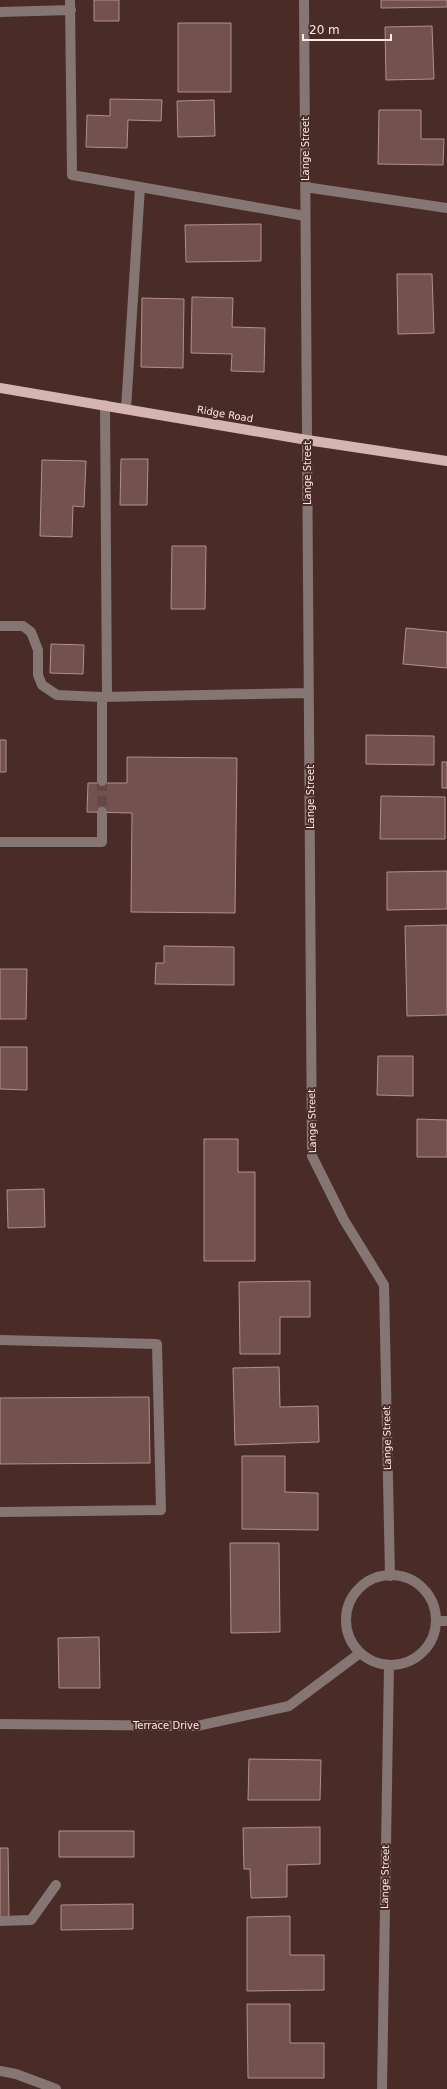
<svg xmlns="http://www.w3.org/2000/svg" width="447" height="2089" font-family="'DejaVu Sans',sans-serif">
	<rect width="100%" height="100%" fill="#492b28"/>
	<path fill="#72514e" stroke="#b48f8b" d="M94 0H119V21H94Z
		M381 0H447V7L381 8Z
		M178 23H231V92H178Z
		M432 26 434 79 386 80 385 27Z
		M110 99 162 100 161 121 128 120 127 148 86 147 87 115 110 116Z
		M214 100 215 136 178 137 177 101Z
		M379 110H421V139H444L443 165 378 164Z
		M261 224V261L186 262 185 225Z
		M397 274H432L434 333 398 334Z
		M192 297 233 298 232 327 265 328 264 372 231 371 232 354 191 353Z
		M142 298 184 299 183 368 141 367Z
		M121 459H148L147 505H120Z
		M42 460 86 461 84 507 73 506 72 537 40 536Z
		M172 546H206L205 609H171Z
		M406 628 447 632V668L403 664Z
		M51 644 84 645 83 674 50 673Z
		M366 735 434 736V765L366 764Z
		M0 740H6V772H0Z
		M127 757 237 758 235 913 131 912 132 813 87 812 88 783H127Z
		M442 762H447V788H442Z
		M381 796 445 797V839H380Z
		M447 871V909L387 910V872Z
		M447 925V1015L407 1016 405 926Z
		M164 946 234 947V985L155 984 156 963H164Z
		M0 969H27L26 1019H0Z
		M0 1047H27V1090L0 1089Z
		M378 1056H413V1096L377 1095Z
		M417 1119 447 1120V1157H417Z
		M204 1139H238V1172H255V1261H204Z
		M44 1189 45 1227 8 1228 7 1190Z
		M310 1281V1317H280V1354H240L239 1282Z
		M279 1367 280 1407 318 1406 319 1442 235 1445 233 1368Z
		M149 1397 150 1463 0 1464V1398Z
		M242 1456H285V1492L318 1493V1530L242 1529Z
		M230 1543H279L280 1632 231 1633Z
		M99 1637 100 1688H59L58 1638Z
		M249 1759 321 1760 320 1800H248Z
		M320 1827V1864L287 1865V1897L251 1898 250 1869H244L243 1828Z
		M59 1831H134V1857H59Z
		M0 1848H8L9 1917 0 1918Z
		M133 1904V1929L61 1930V1905Z
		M290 1916V1955H324V1990L247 1991V1917Z
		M247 2004H290V2043H324V2078H248Z"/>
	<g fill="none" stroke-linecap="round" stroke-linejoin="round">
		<path stroke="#644845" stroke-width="10" stroke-dasharray="10 5" stroke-linecap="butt" d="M102 781V812"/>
		<path stroke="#857573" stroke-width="10" d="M70 0 72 175 305 216
			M304 0 312 1156 344 1220 384 1285 390 1576
			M0 12 71 10
			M305 187 447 208
			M105 405 107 696
			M126 409 140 187
			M0 626H23L31 632 38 650V675L42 685 57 695 102 697 309 693
			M102 697V781
			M0 842H102V812
			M0 1340 157 1344 161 1510 0 1512
			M346 1620a45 45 0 1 1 90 0a45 45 0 1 1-90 0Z
			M436 1621H447
			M0 1724 197 1726 289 1706 360 1653
			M0 1921 31 1920 56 1885
			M0 2071 16 2074 56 2089
			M382 2089 389 1665"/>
		<path stroke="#d5b5b1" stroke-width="10" d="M0 388 307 440 447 461"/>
	</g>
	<g text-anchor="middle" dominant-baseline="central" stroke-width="4" stroke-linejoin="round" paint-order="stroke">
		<g font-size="10" fill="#feeae7" stroke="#492b28">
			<text transform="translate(305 149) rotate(-90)">Lange Street</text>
			<text transform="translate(225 414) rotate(10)">Ridge Road</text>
			<text transform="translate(307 473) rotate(-90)">Lange Street</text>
			<text transform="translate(310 797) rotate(-90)">Lange Street</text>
			<text transform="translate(312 1121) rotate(-91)">Lange Street</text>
			<text transform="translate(387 1438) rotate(-91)">Lange Street</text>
			<text x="166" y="1725">Terrace Drive</text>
			<text transform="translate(385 1877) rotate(-89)">Lange Street</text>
		</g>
	</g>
	<path d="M303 34v6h88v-6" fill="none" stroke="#feeae7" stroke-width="2"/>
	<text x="309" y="34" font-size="12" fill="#feeae7" stroke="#492b28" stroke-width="3" paint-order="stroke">20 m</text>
</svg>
